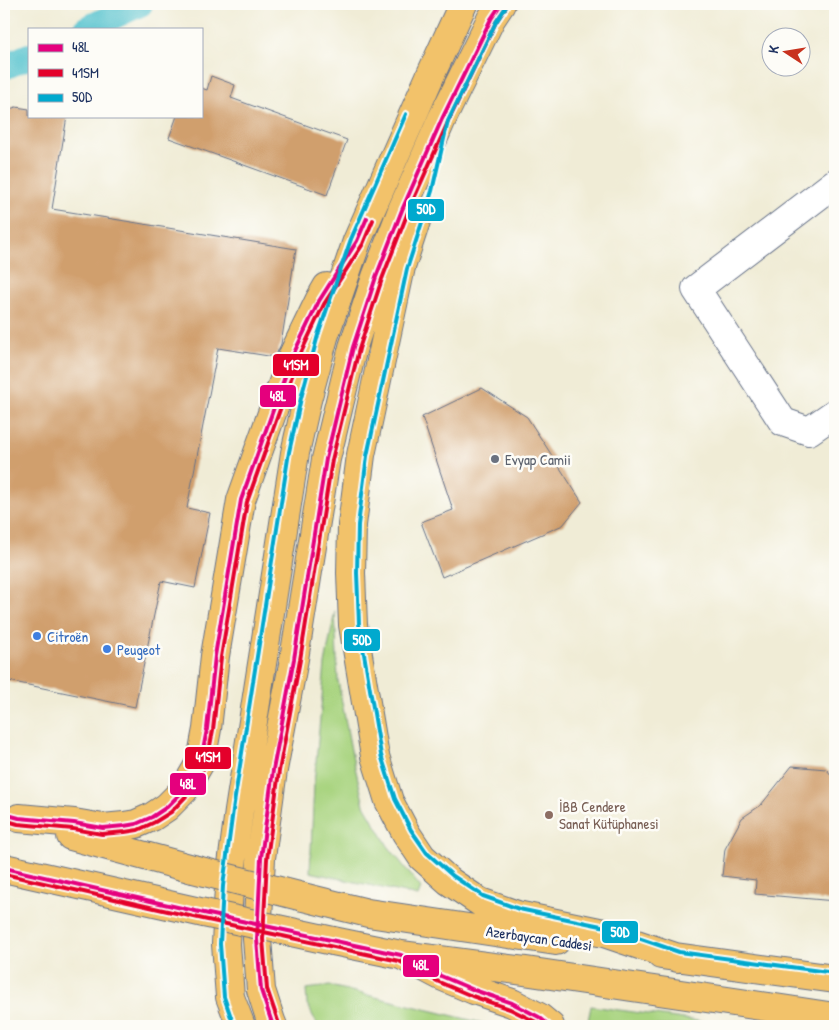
<svg xmlns="http://www.w3.org/2000/svg" width="839" height="1030" font-family="'Patrick Hand',sans-serif">
	<rect width="100%" height="100%" fill="#fdfcf7"/>
	<filter id="ink" filterUnits="userSpaceOnUse"><feTurbulence type="fractalNoise" baseFrequency=".02" numOctaves="2"/><feDisplacementMap in="SourceGraphic" scale="10" xChannelSelector="R" yChannelSelector="G"/><feConvolveMatrix kernelMatrix="1 2 1 2 8 2 1 2 1" color-interpolation-filters="sRGB"/></filter>
	<filter id="wash" filterUnits="userSpaceOnUse"><feTurbulence type="fractalNoise" baseFrequency=".0096" numOctaves="4" result="noise"/><feDisplacementMap in="SourceGraphic" scale="20" xChannelSelector="R" yChannelSelector="G"/><feGaussianBlur stdDeviation="1.12" result="paint"/><feColorMatrix in="noise" values="0 0 0 0 0 0 0 0 0 0 0 0 0 0 0 0 0 1.4 0 .05"/><feComposite in="paint" operator="in"/></filter>
	<g filter="url(#wash)">
		<rect width="100%" height="100%" fill="#f0ecd6"/>
		<path fill="#a9d480" stroke="#62826f" d="M335 611 338 681 351 750 364 805 388 846 421 888 418 896 310 872 314 784 325 664Z
			M330 986 495 1026H318L307 1004 306 989Z
			M591 1006 733 1026H587Z"/>
		<g fill="none" stroke-linecap="round" stroke-linejoin="round">
			<path stroke="#55c2ce" stroke-width="26" d="M86 29 140 4
				M4 67 29 56"/>
		</g>
		<g id="blocks">
			<path fill="#d09f6d" d="M211 76 235 85 231 98 347 140 327 195 169 138 177 116H201V88L207 90Z
				M16 107 29 109V116H67L52 209 296 249 281 344 275 357 218 348 187 508 210 513 195 588 161 581 135 707 4 680V111Z
				M482 388 527 417 582 502 563 525 442 577 421 522 453 510 422 417Z
				M792 766 826 769 835 779V901L755 894 756 880 722 876 725 849 742 818 761 805Z"/>
		</g>
	</g>
	<g filter="url(#ink)">
		<use href="#blocks" fill-opacity="0" stroke="#667188" stroke-width="1"/>
		<g fill="none" stroke-linecap="round" stroke-linejoin="round">
			<g stroke="#667188" stroke-width="30">
				<path id="street" d="M835 183 696 289 783 422 809 431 835 413"/>
			</g>
			<g stroke="#667188" stroke-width="30">
				<path id="primary" d="M416 221 401 267 361 455 352 525 351 573 353 625 375 756 389 801 406 833 422 857 449 881 480 902 517 915 604 933 678 958
					M19 818 74 823 103 828 124 826 136 824 152 817 167 807 184 790 201 761 207 729 215 656 241 500 292 357 319 301 327 287
					M71 836 193 869
					M4 868 204 913
					M303 897 368 913 556 941
					M333 941 401 955 441 976 474 990 512 1003 539 1017 550 1026
					M401 955 525 971 835 1017
					M661 955 835 979
					M241 1026 230 997 226 944 229 887 239 811 295 453 307 400 324 337 357 241 431 74 463 4
					M273 1026 271 1021 261 990 257 939 261 858 273 770 294 659 326 459 353 347 376 277 402 210 442 119 491 19 501 4"/>
			</g>
			<use href="#street" stroke="#fff" stroke-width="28"/>
			<use href="#primary" stroke="#f2c26a" stroke-width="28"/>
			<g stroke="#667188" stroke-width="30" stroke-linecap="butt">
				<path id="primary-bridge" d="M193 869 303 897
					M204 913 333 941"/>
			</g>
			<use href="#primary-bridge" stroke="#f2c26a" stroke-width="28"/>
			<g stroke="#fdfcf7" stroke-width="8">
				<path id="bus-1" d="M4 814 19 818 74 823 103 828 124 826 136 824 152 817 167 807 184 790 201 761 207 729 215 656 241 500 292 357 319 301 357 241 367 218
					M4 868 204 913 401 955 441 976 474 990 512 1003 539 1017 550 1026
					M273 1026 261 990 257 939 261 858 273 770 294 659 326 459 353 347 376 277 402 210 442 119 491 19 501 4"/>
			</g>
			<g stroke="#fdfcf7" stroke-width="8">
				<path id="bus-2" d="M4 820 18 824 73 829 102 834 125 832 138 830 155 822 171 812 189 793 207 762 213 730 221 657 247 502 298 359 324 304 363 244 373 220
					M4 874 203 919 399 961 439 982 472 996 510 1009 536 1022 540 1026
					M279 1024 267 989 263 939 267 859 279 771 300 660 332 460 359 349 382 279 408 212 448 122 496 22 506 7"/>
			</g>
			<g stroke="#fdfcf7" stroke-width="8">
				<path id="bus-3" d="M506 7 496 22 448 121 432 191 407 269 367 456 358 525 357 573 359 624 381 755 395 799 411 830 427 853 453 876 483 896 519 909 606 927 679 952 835 973
					M234 1026 224 997 220 944 223 886 233 810 289 452 301 398 318 335 351 239 406 114"/>
			</g>
			<use href="#bus-1" stroke="#e5007d" stroke-width="4"/>
			<use href="#bus-2" stroke="#e4002b" stroke-width="4"/>
			<use href="#bus-3" stroke="#00a9ce" stroke-width="4"/>
		</g>
	</g>
	<circle fill="#6b7280" stroke="#fdfcf7" stroke-width="2" cx="495" cy="459" r="5"/>
	<g fill="#3f7fe0" stroke="#fdfcf7" stroke-width="2">
		<circle cx="37" cy="636" r="5"/>
		<circle cx="107" cy="649" r="5"/>
	</g>
	<circle fill="#8d6e63" stroke="#fdfcf7" stroke-width="2" cx="549" cy="815" r="5"/>
	<g text-anchor="middle" dominant-baseline="central" stroke-width="5" stroke-linejoin="round" paint-order="stroke">
		<g font-size="15" fill="#5b616d" stroke="#fdfcf7" text-anchor="start">
			<text x="505" y="459">Evyap Camii</text>
		</g>
		<g font-size="15" fill="#366cbe" stroke="#fdfcf7" text-anchor="start">
			<text x="47" y="636">Citroën</text>
			<text x="117" y="649">Peugeot</text>
		</g>
		<g font-size="15" fill="#785e54" stroke="#fdfcf7" text-anchor="start">
			<text x="559" y="806">İBB Cendere<tspan x="559" dy="17">Sanat Kütüphanesi</tspan></text>
		</g>
		<g font-size="15" fill="#1b2f5e" stroke="#fdfcf7">
			<text transform="translate(539 938) rotate(8)">Azerbaycan Caddesi</text>
		</g>
	</g>
	<g stroke="#fdfcf7" stroke-width="2">
		<rect x="407" y="198" width="38" height="24" rx="5" fill="#00a9ce"/>
		<rect x="272" y="353" width="48" height="24" rx="5" fill="#e4002b"/>
		<rect x="259" y="384" width="38" height="24" rx="5" fill="#e5007d"/>
		<rect x="343" y="628" width="38" height="24" rx="5" fill="#00a9ce"/>
		<rect x="184" y="746" width="48" height="24" rx="5" fill="#e4002b"/>
		<rect x="169" y="772" width="38" height="24" rx="5" fill="#e5007d"/>
		<rect x="601" y="920" width="38" height="24" rx="5" fill="#00a9ce"/>
		<rect x="402" y="954" width="38" height="24" rx="5" fill="#e5007d"/>
	</g>
	<g font-size="14" text-anchor="middle" font-weight="bold" fill="#fff">
		<text x="426" y="214">50D</text>
		<text x="296" y="370">41SM</text>
		<text x="278" y="401">48L</text>
		<text x="362" y="645">50D</text>
		<text x="208" y="762">41SM</text>
		<text x="188" y="789">48L</text>
		<text x="620" y="937">50D</text>
		<text x="421" y="970">48L</text>
	</g>
	<rect width="839" height="1030" fill="none" stroke="#fdfcf7" stroke-width="20"/>
	<rect x="28" y="28" width="175" height="90" fill="#fdfcf7" stroke="#a3aaba"/>
	<rect x="38" y="44" width="25" height="8" fill="#e5007d" stroke="#a3aaba"/>
	<text x="72" y="52" font-size="15" fill="#1b2f5e">48L</text>
	<rect x="38" y="69" width="25" height="8" fill="#e4002b" stroke="#a3aaba"/>
	<text x="72" y="78" font-size="15" fill="#1b2f5e">41SM</text>
	<rect x="38" y="94" width="25" height="8" fill="#00a9ce" stroke="#a3aaba"/>
	<text x="72" y="102" font-size="15" fill="#1b2f5e">50D</text>
	<g transform="translate(786 52) rotate(282)"><circle r="24" fill="#fdfcf7" stroke="#a3aaba"/>
	<path d="M0-4L9 19L0 12L-9 19Z" fill="#c8321e"/>
	<text y="-8" font-size="14" font-weight="bold" text-anchor="middle" fill="#1b2f5e">K</text>
	</g>
</svg>
